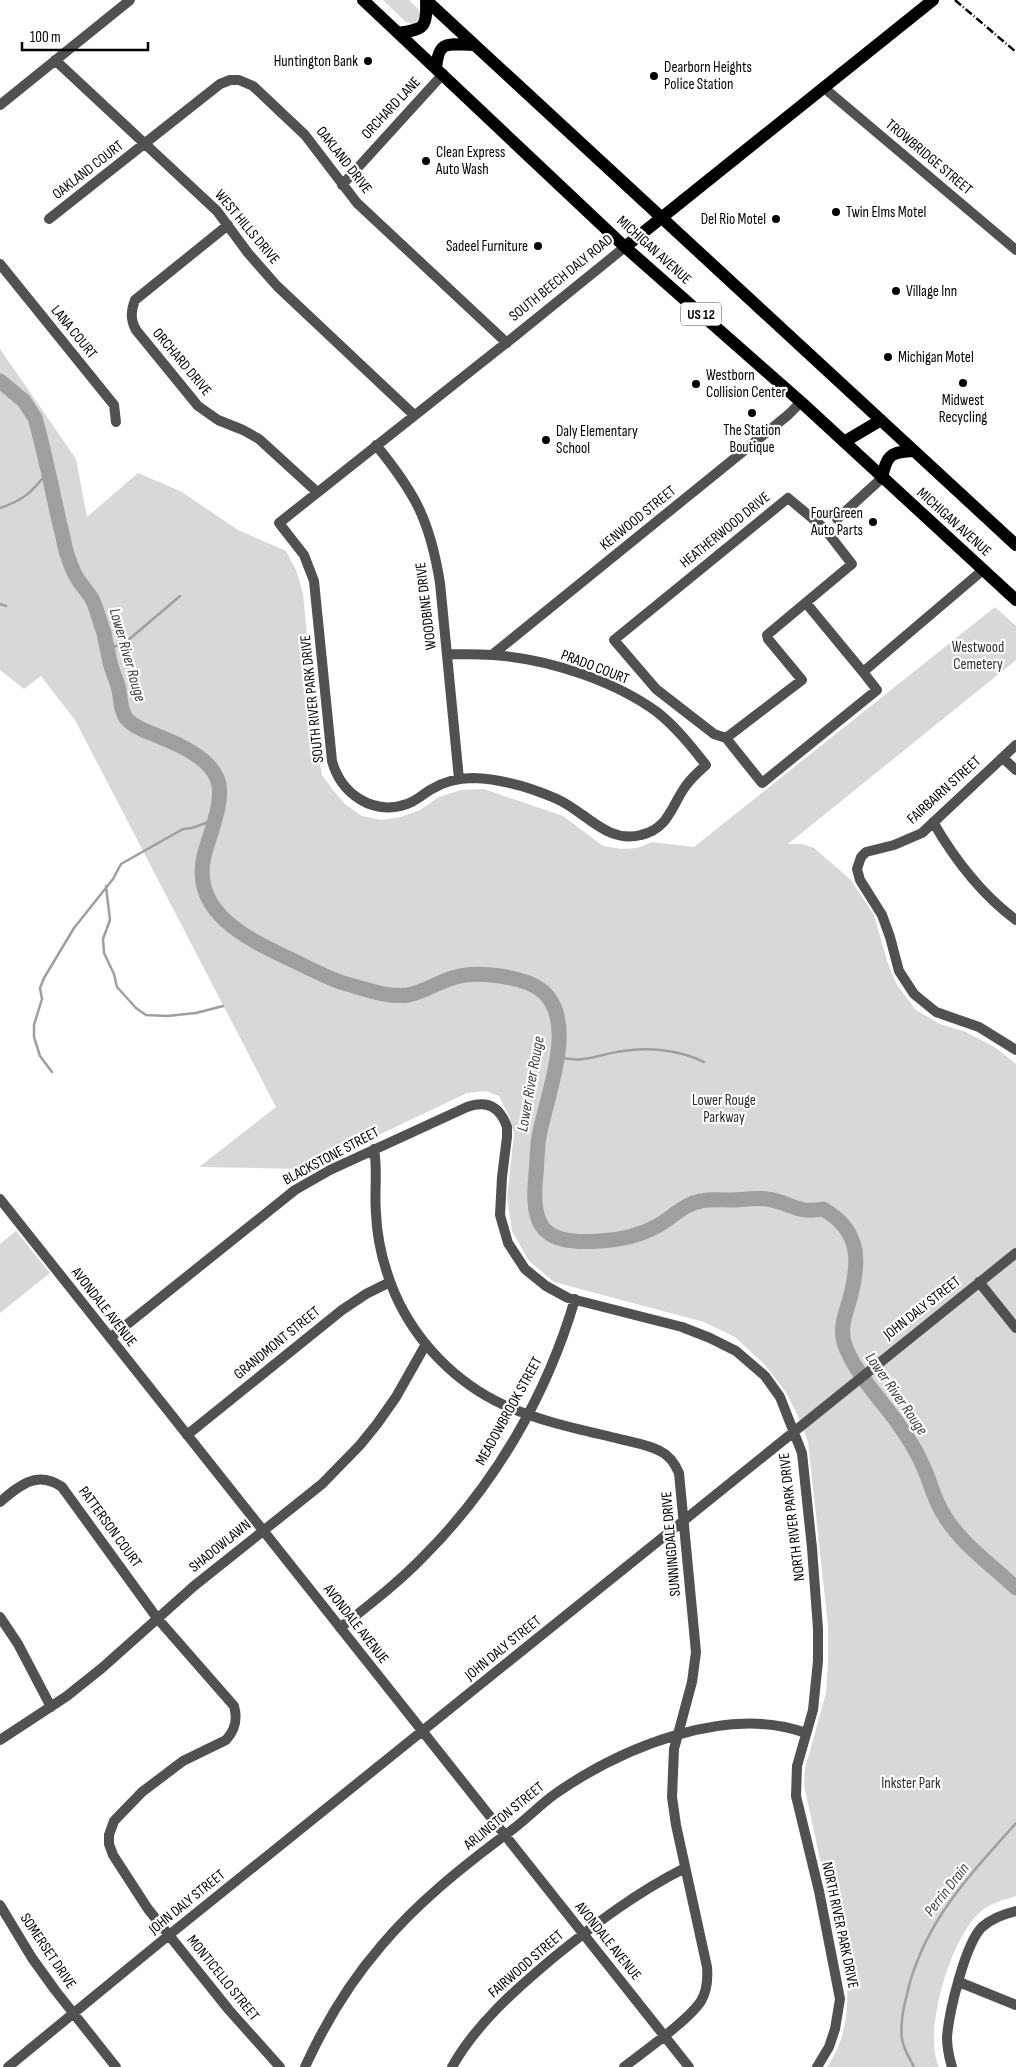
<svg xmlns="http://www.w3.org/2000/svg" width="1016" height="2067" font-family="'Sofia Sans Condensed',sans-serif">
	<rect width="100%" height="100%" fill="#fff"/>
	<path fill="#d8d8d8" d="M383 0H409C415 6 423 10 419 20L413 24 406 22Z
		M0 349 76 459 87 517 138 473 182 492 238 530 286 551 296 570 303 593 319 759 322 775 333 790 345 804 362 816 382 820 401 817 420 810 439 797 461 790 484 789 563 816 603 846 621 849 637 848 652 842 694 847 995 607 1016 626V660L788 844H802L814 848 851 880 874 915 888 964 897 985 916 1010 940 1024 966 1032 996 1048 1016 1064V1896C1006 1899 992 1903 984 1909 952 1931 922 2032 939 2067H827C844 2043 849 2013 847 1984L804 1785 805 1769 826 1693 828 1662V1626L808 1442 797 1414 786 1392 764 1364 735 1337 704 1322 554 1282 529 1261 512 1231 507 1198 514 1134 509 1116 499 1096 486 1091 467 1093 307 1169 199 1167 276 1107 75 720 41 676 24 689 0 670Z
		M16 1231 50 1273 0 1313V1244Z"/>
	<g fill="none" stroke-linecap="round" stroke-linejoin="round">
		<path stroke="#9f9f9f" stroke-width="2.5" d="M0 508C24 500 32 492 47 473
			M0 604 6 606
			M108 649 126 642 180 596
			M106 886 110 920 103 939 104 953 114 974 117 987 136 1008 146 1015 167 1016 196 1013 223 1006
			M558 1057C586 1064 597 1054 623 1051 649 1047 680 1050 704 1062
			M52 1072 40 1056 34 1037V1025L42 999 40 988 44 978 74 928 113 879 121 864 183 829 192 828 214 820
			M914 2067C910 2059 903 2048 902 2039 900 2024 903 2009 907 1994 923 1923 969 1876 1016 1823"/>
		<path stroke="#9f9f9f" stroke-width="15" d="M0 381 24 401 35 418C45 453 52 490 60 525 63 535 64 545 67 554 70 563 73 573 79 581 83 587 88 592 92 599 97 609 100 622 104 633 106 643 108 653 110 662 112 672 117 680 119 690 121 699 120 710 126 718 133 727 148 732 158 736 178 744 208 757 217 778 226 799 209 835 204 856 191 913 248 939 290 959 307 967 325 977 343 983 363 988 387 998 408 995 425 992 439 981 456 977 478 971 523 976 541 990 580 1020 545 1099 539 1137 537 1149 537 1162 536 1174 530 1229 544 1245 600 1241 619 1240 641 1235 657 1226 672 1218 683 1204 701 1201 711 1199 720 1200 730 1200 742 1200 755 1197 767 1199 790 1202 796 1214 823 1209 862 1231 860 1263 849 1302 845 1315 840 1328 844 1342 851 1367 878 1397 894 1418 905 1433 916 1449 923 1466 931 1483 934 1500 944 1515 962 1545 991 1564 1016 1588"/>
		<path stroke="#515151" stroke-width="10" d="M55 60 217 211 248 253 277 286 414 415
			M823 87 1016 250
			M0 105 130 0
			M342 185 443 74
			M49 219 220 84 230 80H239L253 86 305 135 357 203 507 343
			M228 225 135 300C131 311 130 319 136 330L198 406 218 420 243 430 259 439 317 492
			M0 264 114 405 116 422
			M376 445C416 494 430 521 440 583L459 779
			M788 498 824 528 852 564 767 635 768 639 802 680 726 738 714 734 656 689 614 640Z
			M837 519 882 478
			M806 603 863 672
			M447 654C466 654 485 654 504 656 554 661 616 682 657 712 676 727 691 746 706 765 698 772 691 778 685 787 671 807 668 829 641 835 607 844 586 812 557 799 532 788 501 779 473 778 458 778 443 782 430 790 422 795 416 801 407 804 373 816 341 794 332 761L314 581 304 555 279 523 515 336 625 247
			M492 655 788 415 801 402
			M726 738 762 783 877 690 863 672 983 570
			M1016 745 922 833 894 845 866 852 861 857 857 869 860 880 882 915 890 937 899 971 914 994 936 1012 979 1027 1016 1050
			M1003 758 1016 770
			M933 822C955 860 981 894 1016 920
			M374 1149C378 1171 374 1192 376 1213 377 1241 384 1268 395 1294 416 1342 456 1383 504 1405 539 1421 578 1429 616 1438 630 1442 647 1444 660 1451 669 1455 675 1464 679 1473L696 1652 692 1682 674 1749 672 1797 676 1825 707 1967C708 1979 707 1991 701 2001 689 2020 643 2052 624 2067
			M0 1199 689 2067
			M979 1282 1016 1328
			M110 1338 295 1190 330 1170 467 1107C487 1100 500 1107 507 1127V1137L502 1177 500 1215 508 1243 525 1269 546 1286 568 1298 682 1327 710 1338 736 1351 765 1376 780 1397 802 1453 812 1548 818 1629V1661L813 1710 797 1766 796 1796 819 1891 840 1999 835 2029 829 2047 817 2067
			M187 1435 342 1310 366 1294 390 1282
			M0 1502C20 1485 37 1470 62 1487L157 1618 234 1706C238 1720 235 1730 226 1740L183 1761 142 1792 114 1821 109 1835V1844L113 1855 148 1909 229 2010 280 2067
			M0 1617 18 1644 51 1707
			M340 1628C369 1605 398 1583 424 1556 495 1485 547 1395 575 1299
			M0 1740 67 1696 102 1668 194 1586 322 1484 360 1445 377 1424 396 1397 426 1344
			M0 1905 32 1958 55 1990 116 2067
			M959 1982 1016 2005
			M8 2067 169 1935 1016 1253
			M305 2067C325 2023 350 1982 381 1946 417 1903 461 1868 505 1835 523 1823 537 1807 555 1794 621 1748 726 1704 806 1733
			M452 2067C476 2024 515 1990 553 1958 595 1924 637 1892 685 1868
			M952 2067C949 2057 947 2047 947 2037 949 2012 965 1944 982 1927 992 1918 1003 1914 1016 1911"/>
		<path stroke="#000" stroke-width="12" d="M363 0 625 247 801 402 1016 600
			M426 0 1016 545
			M398 33C425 29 427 28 426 0
			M436 68C439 38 449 45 474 45
			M625 247 933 0
			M844 442 881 420
			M882 478C887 454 891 452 914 451"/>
		<path stroke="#000" stroke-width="2.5" stroke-dasharray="8 2.5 1 2.5" stroke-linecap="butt" d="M955 0 1016 52"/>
	</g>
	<g fill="#000" stroke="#fff" stroke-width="2">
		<circle cx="368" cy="61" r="5"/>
		<circle cx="654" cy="76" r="5"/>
		<circle cx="426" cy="161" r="5"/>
		<circle cx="836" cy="212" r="5"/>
		<circle cx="776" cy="219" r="5"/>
		<circle cx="538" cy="246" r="5"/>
		<circle cx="896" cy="291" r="5"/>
		<circle cx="888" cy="357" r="5"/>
		<circle cx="963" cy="383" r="5"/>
		<circle cx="696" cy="384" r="5"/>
		<circle cx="752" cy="413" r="5"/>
		<circle cx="546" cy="440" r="5"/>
		<circle cx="873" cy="522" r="5"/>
	</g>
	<g text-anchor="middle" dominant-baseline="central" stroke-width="4.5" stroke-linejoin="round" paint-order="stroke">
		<rect fill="#fff" stroke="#4c4c4c" stroke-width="1" x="681" y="302.5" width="40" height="23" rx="4"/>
		<g font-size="14" font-weight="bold" fill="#000">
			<text x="701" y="314">US 12</text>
		</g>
		<g font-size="15" fill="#000" stroke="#fff" text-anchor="start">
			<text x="358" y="61" text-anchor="end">Huntington Bank</text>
			<text x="664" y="67">Dearborn Heights<tspan x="664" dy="17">Police Station</tspan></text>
			<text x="436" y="152">Clean Express<tspan x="436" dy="17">Auto Wash</tspan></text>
			<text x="846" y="212">Twin Elms Motel</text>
			<text x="766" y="219" text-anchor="end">Del Rio Motel</text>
			<text x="528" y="246" text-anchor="end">Sadeel Furniture</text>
			<text x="906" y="291">Village Inn</text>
			<text x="898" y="357">Michigan Motel</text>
			<text x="706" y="375">Westborn<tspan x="706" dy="17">Collision Center</tspan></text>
			<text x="963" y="400" text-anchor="middle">Midwest<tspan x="963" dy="17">Recycling</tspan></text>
			<text x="752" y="430" text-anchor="middle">The Station<tspan x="752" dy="17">Boutique</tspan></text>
			<text x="556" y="431">Daly Elementary<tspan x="556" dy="17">School</tspan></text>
			<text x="863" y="513" text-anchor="end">FourGreen<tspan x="863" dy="17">Auto Parts</tspan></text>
		</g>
		<g font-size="15" fill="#000" stroke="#fff">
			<text transform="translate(391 108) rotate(-47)">ORCHARD LANE</text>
			<text transform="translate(929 157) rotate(40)">TROWBRIDGE STREET</text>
			<text transform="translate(344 160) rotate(52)">OAKLAND DRIVE</text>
			<text transform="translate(88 170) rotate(-38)">OAKLAND COURT</text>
			<text transform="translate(247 227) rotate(50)">WEST HILLS DRIVE</text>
			<text transform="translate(654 250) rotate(42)">MICHIGAN AVENUE</text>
			<text transform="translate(561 278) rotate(-39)">SOUTH BEECH DALY ROAD</text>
			<text transform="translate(74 332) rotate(51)">LANA COURT</text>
			<text transform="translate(182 362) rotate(50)">ORCHARD DRIVE</text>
			<text transform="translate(638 518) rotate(-39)">KENWOOD STREET</text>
			<text transform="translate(954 522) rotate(42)">MICHIGAN AVENUE</text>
			<text transform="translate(725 530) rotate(-39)">HEATHERWOOD DRIVE</text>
			<text transform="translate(426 606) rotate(-97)">WOODBINE DRIVE</text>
			<text transform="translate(595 667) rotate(21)">PRADO COURT</text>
			<text transform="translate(312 699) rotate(-96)">SOUTH RIVER PARK DRIVE</text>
			<text transform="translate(944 790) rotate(-42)">FAIRBAIRN STREET</text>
			<text transform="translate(331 1156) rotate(-28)">BLACKSTONE STREET</text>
			<text transform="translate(104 1307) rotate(52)">AVONDALE AVENUE</text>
			<text transform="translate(922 1308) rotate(-38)">JOHN DALY STREET</text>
			<text transform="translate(277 1343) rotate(-39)">GRANDMONT STREET</text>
			<text transform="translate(509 1411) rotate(-61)">MEADOWBROOK STREET</text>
			<text transform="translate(792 1517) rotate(-97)">NORTH RIVER PARK DRIVE</text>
			<text transform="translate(110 1527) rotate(54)">PATTERSON COURT</text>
			<text transform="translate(671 1544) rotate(-95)">SUNNINGDALE DRIVE</text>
			<text transform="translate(220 1546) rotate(-39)">SHADOWLAWN</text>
			<text transform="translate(356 1624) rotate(52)">AVONDALE AVENUE</text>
			<text transform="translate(503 1648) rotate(-39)">JOHN DALY STREET</text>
			<text transform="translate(504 1816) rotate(-39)">ARLINGTON STREET</text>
			<text transform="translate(187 1902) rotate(-39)">JOHN DALY STREET</text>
			<text transform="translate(840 1925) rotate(78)">NORTH RIVER PARK DRIVE</text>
			<text transform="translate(608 1941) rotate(51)">AVONDALE AVENUE</text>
			<text transform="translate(48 1951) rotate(56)">SOMERSET DRIVE</text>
			<text transform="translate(526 1964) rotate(-41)">FAIRWOOD STREET</text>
			<text transform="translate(223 1978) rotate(51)">MONTICELLO STREET</text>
		</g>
		<g font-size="15" fill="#2f2f2f" stroke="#fff">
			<text x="978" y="647">Westwood<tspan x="978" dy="17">Cemetery</tspan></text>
			<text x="724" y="1100">Lower Rouge<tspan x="724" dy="17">Parkway</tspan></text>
			<text x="911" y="1783">Inkster Park</text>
		</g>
		<g font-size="16" font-style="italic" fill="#404040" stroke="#fff">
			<text transform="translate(127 655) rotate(74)">Lower River Rouge</text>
			<text transform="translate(531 1084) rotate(-80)">Lower River Rouge</text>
			<text transform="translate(896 1394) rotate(55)">Lower River Rouge</text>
			<text transform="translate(947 1890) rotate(-52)">Perrin Drain</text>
		</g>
	</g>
	<path d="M22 42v8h126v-8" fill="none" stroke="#000000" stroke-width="2.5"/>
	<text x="30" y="42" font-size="15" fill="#000000" stroke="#ffffff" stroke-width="4" paint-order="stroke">100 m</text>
</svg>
